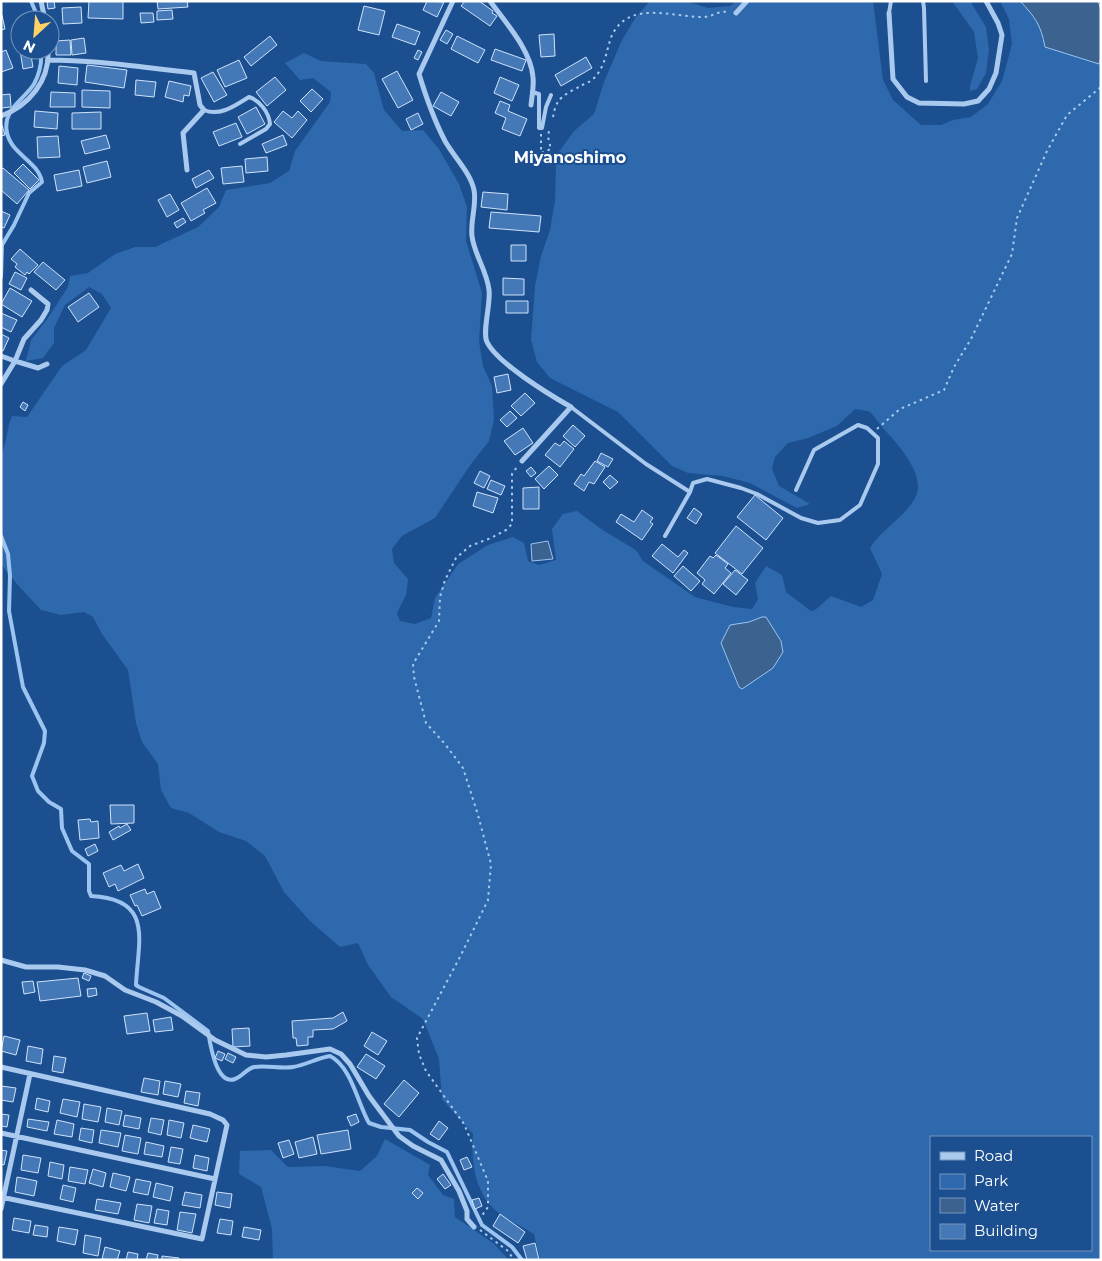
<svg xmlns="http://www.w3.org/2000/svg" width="1102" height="1261" font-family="Montserrat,sans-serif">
	<rect width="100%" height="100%" fill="#1b4f8f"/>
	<path fill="#2e69ad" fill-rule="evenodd" d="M650 1H686L708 8 730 6 737 1H873L883 80 893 100 921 125H941L953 120 971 117 988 104 1002 81 1012 44 1009 19 1000 1H1101V1260H540L534 1234C523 1227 500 1216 492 1207 474 1188 471 1158 473 1134L442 1099 439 1059 423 1019 391 997 368 965 358 943 340 947 310 921 284 892 265 856 246 841 219 832 189 813 171 808 161 790 158 764 142 742 136 723 128 670 102 634 93 617 84 612 61 615 41 610 17 584 1 564V454C8 441 6 429 12 416L27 417 62 366 86 350 111 308 102 294 89 287 65 305 54 328V343L43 358 26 361 31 340 48 318 68 287 70 276 88 273 115 254 135 247H155L198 227 219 207 226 190 270 183 289 171 295 151 330 102 331 92 313 78 300 80 285 63 304 53 321 61 366 64 374 73 384 110 402 131 423 130 439 149 459 184 467 207 466 241 482 293 479 341 483 366 492 386 494 420 489 441 471 464 435 518 402 536 392 549 394 563 408 579 406 595 397 613 400 621 415 624 431 618 435 598 458 564 488 545 513 537 524 543 528 561 539 565 556 560 552 529 563 514 577 511 604 531 636 550 643 561 695 597 733 607 752 609 758 599 755 583 766 566 782 575 786 592 811 611 815 610 831 596 861 607 873 600 882 574 870 548C882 528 905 518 916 496 926 474 896 442 882 427 878 422 874 416 870 412 866 410 859 410 855 409L837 426 808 438 788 443 775 457 772 469 779 486 810 504 797 508 750 483 723 476 688 473 672 466 618 412 550 378 537 362 531 340 535 286 541 256 550 230 555 201 556 165 558 153 574 131 594 114 604 82 622 40 636 17ZM931 1137H1091V1250H931Z
		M952 1H970L986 27 989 50 986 73 977 89 970 91V86L978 58 974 32Z
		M385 1139 430 1165 428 1175 443 1195 454 1199 455 1217 493 1243 509 1260H273L272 1229 261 1187 239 1174 240 1151 271 1150 288 1167 325 1166 360 1171 377 1156Z"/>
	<path fill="#3c6290" stroke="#9cc4f0" d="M1020 1H1098L1101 10V57L1099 64 1045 47C1041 25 1035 17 1020 1Z
		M548 541 553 559 532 561 531 544Z
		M762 617H766L781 641 783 652 773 668 742 689 739 687 721 643 730 625 749 622Z"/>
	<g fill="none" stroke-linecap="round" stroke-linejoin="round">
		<path stroke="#9cc4f0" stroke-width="4" d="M31 1 39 20
			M1 277 2 245 14 225 29 193 42 182C38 161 12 155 7 133 2 109 24 100 34 84 40 73 42 62 41 50
			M1 536 8 554 10 576 9 611 23 687 45 731 44 743 32 776 38 791 49 802 61 809 62 828 72 851 89 864V891L91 896C154 899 138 940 136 985L139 987 164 998 208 1031C210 1043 216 1086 235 1079 242 1077 246 1069 254 1067 267 1065 280 1069 293 1067 306 1065 317 1058 330 1056 351 1066 358 1104 369 1123L381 1127 410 1130 428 1142 447 1152 482 1225 512 1247 522 1260"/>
	</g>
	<path fill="#4478b7" stroke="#cfe3fa" d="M54 1 55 8 48 9 47 2Z
		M89 1H123V19L88 18Z
		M157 1H187L188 7 158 9Z
		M427 1 444 2 437 17 423 10Z
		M465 1H479L493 11 492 13 497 16 490 26 461 6Z
		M364 6 385 11 379 35 358 30Z
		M81 7 82 23 63 24 62 8Z
		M172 10 173 19 157 20V11Z
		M140 13H153L154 22 141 23Z
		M2 15 5 29 1 30V16Z
		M397 24 420 32 415 45 392 37Z
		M446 30 453 34 447 44 440 40Z
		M17 31H20V49L18 36Z
		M554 34 555 56 541 57 539 35Z
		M270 36 277 45 251 66 244 57Z
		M457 36 485 50 478 63 451 49Z
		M84 38 86 53 72 55 71 40Z
		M70 40 71 55H56V41Z
		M495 49 526 60 522 71 491 60Z
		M6 50 13 68 1 72V52Z
		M20 50H30L33 67 23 69Z
		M418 50 422 52 418 60 414 58Z
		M586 57 592 68 561 86 555 75Z
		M239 60 247 78 225 87 217 70Z
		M87 65 127 70 124 88 85 82Z
		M59 66 78 68 77 85 58 83Z
		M397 71 413 100 398 108 382 79Z
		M213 72 227 95 214 102 201 78Z
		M275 77 286 90 267 106 256 92Z
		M500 77 519 85 512 101 494 93Z
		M136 80 156 82 154 97 135 95Z
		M169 81 191 86 189 96 184 95 183 102 165 97Z
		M312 89 323 99 311 112 300 101Z
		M82 90 110 91V108L82 107Z
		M51 92 75 93V107H50Z
		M441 92 459 102 451 116 433 106Z
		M10 94 11 107 1 108V95Z
		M500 101 510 105 508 111 527 119 520 136 502 129 506 118 495 113Z
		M256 107 265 124 247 134 238 117Z
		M35 111 58 113 57 129 34 127Z
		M283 111 292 118 298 111 307 120 292 138 274 122Z
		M101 112V129H72V113Z
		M418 113 423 124 411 130 406 119Z
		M236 123 242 137 219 146 213 132Z
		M2 125 5 135 1 136V126Z
		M106 135 110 148 85 154 81 141Z
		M283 135 287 145 266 153 262 144Z
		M58 136 60 157 38 158 37 137Z
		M267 157 268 171 246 173 245 159Z
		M107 161 111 177 87 183 83 167Z
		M23 164 39 180 30 189 14 173Z
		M242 166 244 182 223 184 221 168Z
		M3 168 29 190 17 204 1 190V169Z
		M79 170 82 186 57 191 54 175Z
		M209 170 214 178 196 188 192 179Z
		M207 188 216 203 203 210 205 213 191 221 181 203Z
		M483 192 508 194 507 210 481 207Z
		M170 194 179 210 167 217 158 200Z
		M1 211 10 215 4 228 1 227Z
		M491 212 541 216 539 232 489 228Z
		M183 218 186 222 177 228 174 223Z
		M511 245H526V261H511Z
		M20 249 38 265 29 274 27 272 25 275 15 267 17 264 11 259Z
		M43 262 65 280 56 290 34 272Z
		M15 272 27 278 21 290 9 284Z
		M503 278 524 279V295H503Z
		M10 288 32 301 22 317 1 304Z
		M89 293 99 307 78 322 68 307Z
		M506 301H528V313H506Z
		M1 313 17 320 11 332 1 327Z
		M1 334 9 338 3 351 1 350Z
		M508 374 511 390 497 393 494 377Z
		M525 393 535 403 521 416 511 406Z
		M23 402 28 405 25 411 20 407Z
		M510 411 517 418 507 427 500 420Z
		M573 425 585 436 575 447 563 436Z
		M523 428 533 443 515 455 504 441Z
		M564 441 574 449 560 467 545 455 555 443 560 446Z
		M601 453 613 459 608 467 597 461Z
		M595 461 605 467 594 484 589 482 584 491 574 484 581 474 584 476Z
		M549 466 558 475 544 489 535 479Z
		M531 467 536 473 531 477 526 471Z
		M480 471 490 476 484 488 474 483Z
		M610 475 618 482 610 489 603 482Z
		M491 480 505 486 501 495 487 489Z
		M539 487V509H523V488Z
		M477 492 498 498 493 513 473 506Z
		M755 495 783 518 766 540 737 517Z
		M694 508 702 514 696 524 687 518Z
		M642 510 653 518 650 522 653 524 642 540 616 522 621 514 634 522Z
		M736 526 763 548 742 574 715 553Z
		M662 544 678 557 684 550 688 553 673 573 652 556Z
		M716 555 728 564 725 568 731 573 714 594 702 584 705 580 697 573 710 556 713 558Z
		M683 566 700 581 691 591 674 576Z
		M735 570 748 580 736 595 723 584Z
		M110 805H134V823L111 824Z
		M90 819 91 822 98 821 99 838 80 840 78 820Z
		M127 824 131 830 113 840 109 832 119 826 120 828Z
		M95 844 98 851 88 856 85 849Z
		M138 864 144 878 118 891 115 884 109 887 103 873 121 865 124 871Z
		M145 889 147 894 154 891 161 908 142 916 137 905 135 906 130 895Z
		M84 973 91 976 89 981 82 978Z
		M78 978 81 996 40 1001 37 982Z
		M33 981 35 992 24 994 22 982Z
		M96 988 97 995 88 997 87 989Z
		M343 1012 347 1021 333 1029 313 1030V1037H308V1045L297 1046 296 1038H293L292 1021 333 1018Z
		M147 1013 150 1031 127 1034 124 1016Z
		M171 1017 173 1030 155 1032 153 1020Z
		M249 1028 250 1046 233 1047 232 1029Z
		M372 1032 387 1041 378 1055 364 1046Z
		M4 1036 20 1040 16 1055 1 1051Z
		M28 1046 43 1049 41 1064 26 1061Z
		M218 1051 225 1054 222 1061 215 1058Z
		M228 1053 236 1057 233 1063 225 1059Z
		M366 1054 385 1066 376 1079 357 1067Z
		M54 1056 66 1058 63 1073 52 1071Z
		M144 1078 160 1081 158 1095 141 1092Z
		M404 1080 419 1093 399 1117 384 1104Z
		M165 1081 181 1084 178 1097 163 1094Z
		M1 1086 16 1088 13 1102 1 1100Z
		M186 1091 200 1093 198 1106 184 1103Z
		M37 1098 50 1101 48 1112 35 1109Z
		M63 1099 80 1102 77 1117 60 1113Z
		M84 1104 101 1107 98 1122 82 1119Z
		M107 1108 122 1111 119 1125 105 1122Z
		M1 1114 9 1115 7 1127 1 1126Z
		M356 1114 359 1122 351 1126 347 1117Z
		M125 1115 141 1118 139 1129 123 1126Z
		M151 1118 164 1120 161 1135 148 1132Z
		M28 1119 49 1122 47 1131 27 1127Z
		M57 1120 74 1124 72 1137 54 1134Z
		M169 1120 184 1123 181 1138 167 1135Z
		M439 1121 448 1128 439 1140 430 1134Z
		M193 1125 210 1129 207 1142 190 1138Z
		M81 1128 94 1130 92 1143 79 1140Z
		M101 1130 121 1133 118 1147 99 1143Z
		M348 1130 351 1149 321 1154 317 1135Z
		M125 1135 141 1138 138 1154 122 1151Z
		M313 1137 317 1154 299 1158 295 1142Z
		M289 1140 294 1154 283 1158 278 1143Z
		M146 1142 164 1146 162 1157 144 1154Z
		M171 1147 183 1149 180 1164 168 1162Z
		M1 1150 7 1151 4 1165 1 1164Z
		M23 1155 41 1158 38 1173 21 1170Z
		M195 1155 209 1158 207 1171 193 1168Z
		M467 1157 472 1167 464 1170 460 1160Z
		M50 1162 64 1165 62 1179 48 1176Z
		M70 1167 88 1170 85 1184 68 1181Z
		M93 1169 106 1173 103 1187 89 1183Z
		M113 1173 130 1177 126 1191 110 1187Z
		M443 1174 451 1185 445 1189 437 1179Z
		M17 1177 37 1181 34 1196 15 1192Z
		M136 1179 151 1182 148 1195 133 1192Z
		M156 1183 173 1187 170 1201 153 1197Z
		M63 1185 76 1188 73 1202 60 1199Z
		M417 1188 423 1193 418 1199 412 1193Z
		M185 1192 202 1195 200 1208 182 1205Z
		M217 1192 232 1194 230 1208 215 1205Z
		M479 1198 482 1206 475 1209 472 1200Z
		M97 1199 121 1203 118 1214 95 1210Z
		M137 1204 152 1206 149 1223 134 1220Z
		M157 1209 169 1211 167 1225 154 1223Z
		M180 1212 196 1214 192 1233 177 1230Z
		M500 1214 525 1232 518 1243 493 1226Z
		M14 1218 31 1221 29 1233 12 1230Z
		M220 1219 233 1221 231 1235 217 1233Z
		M35 1225 48 1227 47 1237 33 1235Z
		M59 1227 78 1230 75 1245 57 1241Z
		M244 1227 261 1230 259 1240 242 1237Z
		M85 1235 101 1238 98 1256 83 1253Z
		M535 1243 539 1260H527L523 1246Z
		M105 1247 120 1251 117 1260 102 1259Z
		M128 1252 138 1254 137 1260H126Z
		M148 1253 158 1255 157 1260H146Z
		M162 1256 179 1258 178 1260H162Z"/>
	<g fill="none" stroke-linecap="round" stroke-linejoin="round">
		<path stroke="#a9c9ee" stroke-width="2" stroke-dasharray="2.5 4" stroke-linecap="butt" d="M553 117C554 112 555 106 558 102 561 96 573 90 579 87 583 84 589 83 593 79 606 67 606 50 612 35 630 0 670 17 703 17 712 17 719 10 729 12
			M541 134V153L551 149 548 137 549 131
			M877 429 900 409 944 390 954 367 971 339 1012 254 1017 218 1047 151 1067 115 1101 87
			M479 1220 488 1207V1181L464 1124 426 1071 419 1054 417 1038 461 955 488 900 491 864 478 815 463 768 445 744 426 723 414 677 413 664 439 621 440 597 445 580 456 558 470 546 491 538 506 530 512 524V474L517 467
			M480 1230 508 1251 514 1260"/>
		<path stroke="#a9c9ee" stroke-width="4" d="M923 1 924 8 926 81
			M889 13 891 1
			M532 92 539 94V128H542L546 107 551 95
			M204 110C220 117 236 105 249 97 259 100 269 112 270 124L266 129 240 144
			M571 407 646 464 690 492 665 536
			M690 492 693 483 707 479 741 488 757 494 801 518 818 523 840 520 860 505 878 464V438L867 428 858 425 814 450 796 490"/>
		<path stroke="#a9c9ee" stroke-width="5" d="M41 1 45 20
			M453 1 419 74C426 97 434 120 445 141 454 157 470 172 474 190 477 205 470 221 472 236 474 254 487 271 489 290 491 303 482 332 487 342 497 363 550 395 571 407L522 461
			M490 1C505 22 531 50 533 77 534 86 532 96 531 105
			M736 13 747 1
			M889 13 893 79 907 97 919 103 964 104 978 101 989 89 996 73 1002 35 998 23 986 1
			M48 60C98 60 145 68 194 73L200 105 204 110 183 133 187 170
			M1 116C29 106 50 80 48 50
			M1 356 15 361 24 339 41 320 47 310 48 304 31 290
			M1 384 15 361 38 368 47 364
			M1 960 26 967H58L85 970 105 976 125 990 156 1002 182 1016 215 1040 246 1055 266 1057 286 1055 330 1049 341 1054 350 1064 369 1096 399 1136 413 1146 441 1160 459 1191 467 1211V1219L474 1227
			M1 1067 210 1114 223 1120 227 1125 202 1239 1 1197
			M1 1133 215 1179
			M1 1209 30 1074"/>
	</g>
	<g text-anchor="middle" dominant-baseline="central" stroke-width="4" stroke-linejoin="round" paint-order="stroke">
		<g font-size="16" font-weight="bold" fill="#fff" stroke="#1b4f8f">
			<text x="570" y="157">Miyanoshimo</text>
		</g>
	</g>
	<rect width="1102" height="1261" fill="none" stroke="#ffffff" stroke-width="5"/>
	<rect x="930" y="1136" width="162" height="115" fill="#1b4f8f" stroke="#7695bc"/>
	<rect x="940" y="1152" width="25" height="8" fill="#a9c9ee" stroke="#7695bc"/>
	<text x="974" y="1161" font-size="15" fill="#ffffff">Road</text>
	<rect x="940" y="1174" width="25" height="15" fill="#2e69ad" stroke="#7695bc"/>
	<text x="974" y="1186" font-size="15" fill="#ffffff">Park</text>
	<rect x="940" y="1198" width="25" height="15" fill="#3c6290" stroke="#7695bc"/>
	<text x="974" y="1211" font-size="15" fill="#ffffff">Water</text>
	<rect x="940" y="1224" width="25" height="15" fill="#4478b7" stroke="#7695bc"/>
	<text x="974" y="1236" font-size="15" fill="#ffffff">Building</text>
	<g transform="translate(35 35) rotate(206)"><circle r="24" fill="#1b4f8f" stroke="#7695bc"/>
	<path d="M0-4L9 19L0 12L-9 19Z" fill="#ffd166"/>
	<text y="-8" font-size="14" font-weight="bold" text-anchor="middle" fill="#ffffff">N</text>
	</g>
</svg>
